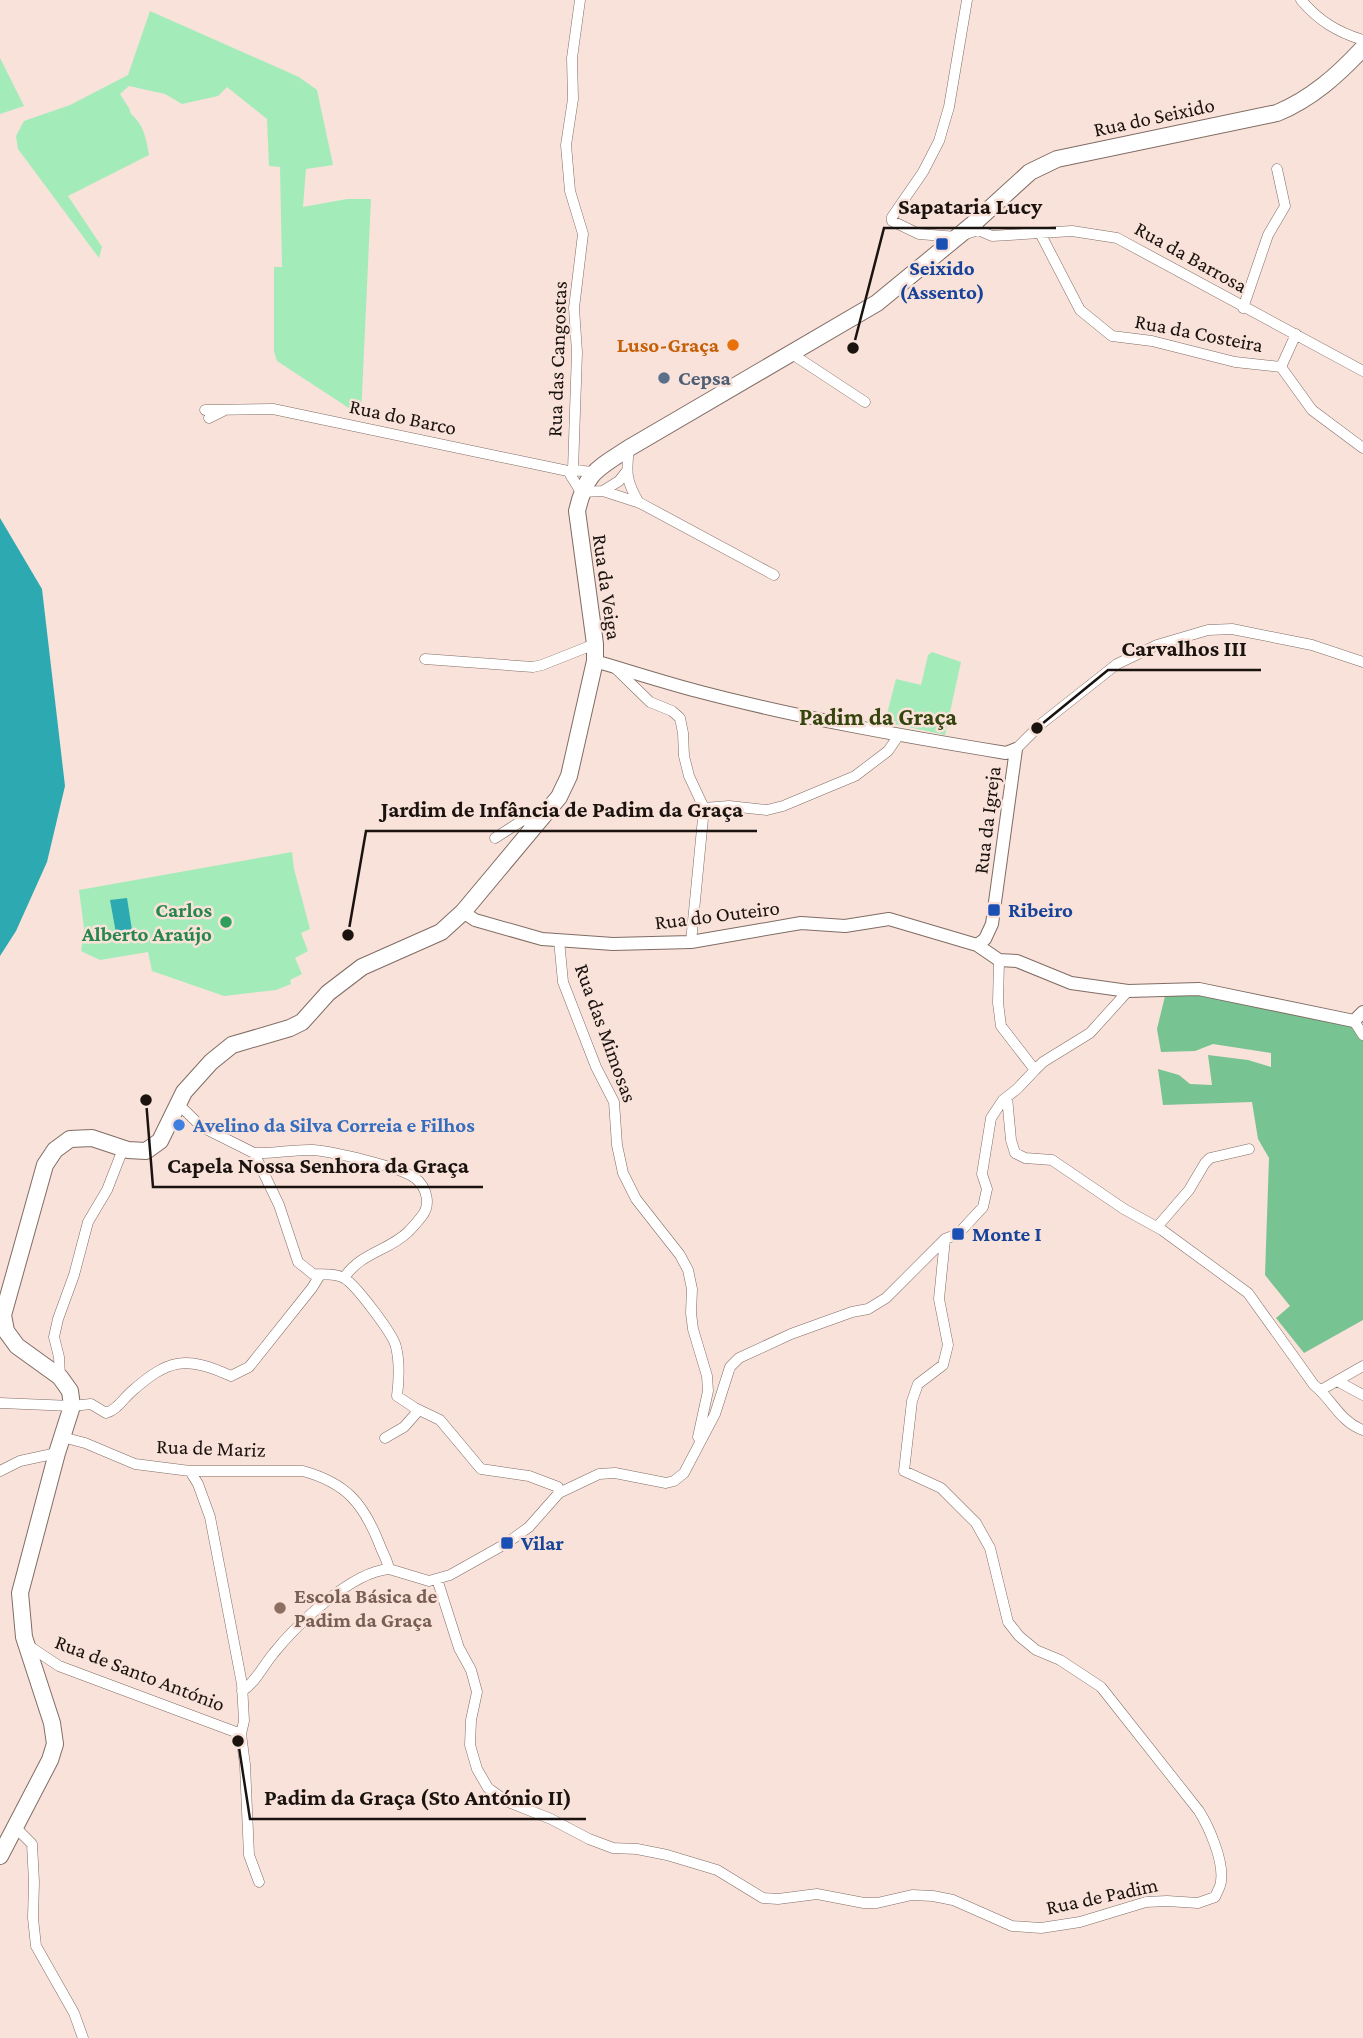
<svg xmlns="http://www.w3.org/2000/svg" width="1363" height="2038" font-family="'Crimson Pro',serif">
	<rect width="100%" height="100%" fill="#f9e2d9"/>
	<path fill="#a3ecba" d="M150 11 299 77 317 90 333 165 306 169 303 207 347 199H371L361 416 277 361 274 351V267H282L280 167 269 166 267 119 227 87 218 96 182 104 165 94 129 86 120 94 129 108 131 114C144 125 146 138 149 155L68 196 102 247 99 258 18 149 16 136 24 121 70 105 128 75Z
		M0 58 24 106 0 114Z
		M932 652 961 662 945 735 885 722 896 679 921 685 928 655Z
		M292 852 294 869 310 929 301 933 308 951 295 958 302 974 290 980 291 984 276 990 224 996 152 971 148 952 100 960 81 951 84 928 79 890Z"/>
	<path fill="#78c392" d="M1194 995 1234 1000 1351 1024 1363 1033V1320L1304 1353 1276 1318 1290 1306 1265 1275 1269 1158 1258 1139 1252 1102 1163 1105 1158 1069 1179 1075 1190 1084 1212 1085 1208 1055 1248 1060 1271 1067V1053L1213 1044 1195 1051 1161 1052 1157 1029 1165 996Z"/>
	<path fill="#2da9b2" d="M0 518 42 589 65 786 47 862 16 931 0 956Z
		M127 898 132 930 116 933 110 900Z"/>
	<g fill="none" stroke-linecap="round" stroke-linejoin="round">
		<g stroke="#806c64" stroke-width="11">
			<path id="minor" d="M967 0 949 107 939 141 923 172 892 217V221L919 234 957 237 978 230 992 236 1072 231 1117 238 1363 371
				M1301 0C1319 21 1337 32 1363 40
				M1040 233 1080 310 1112 336 1152 341 1235 362 1281 367 1312 410 1363 448
				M1243 308 1268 235 1285 206 1277 169
				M792 354 865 402
				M1281 367 1296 334
				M205 410 273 409 568 471 573 470 593 472
				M209 418 225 410
				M629 448C626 473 626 481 639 503
				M573 470 577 352 574 308 583 234 570 191 566 145 573 99 572 58 580 0
				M568 471 581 492 603 491 640 503 774 575
				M603 491 619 481 626 472
				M425 659 533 667 542 665 595 644
				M614 667 650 702 672 711 680 718 683 733 684 756 689 776 704 808 729 806 767 810 783 806 855 776 888 751 899 735
				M1016 749 1041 724 1117 664 1157 645 1208 630 1232 629 1312 645 1363 662
				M495 838 523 820 536 824
				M559 940 563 982 596 1067 614 1102 617 1145 623 1173 636 1199 680 1255 688 1270 692 1289 691 1313 693 1329 707 1376 708 1391 698 1437
				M691 942 704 808
				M999 960 998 1003 1001 1026 1035 1070
				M1354 1021 1363 1035
				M1007 1097 1011 1140 1015 1153 1025 1158 1052 1160 1124 1209 1162 1230 1248 1293 1314 1385C1332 1399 1340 1422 1363 1430
				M178 1104 202 1127 254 1153 279 1205 298 1262 313 1274C323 1275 335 1273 344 1278 355 1284 394 1335 396 1347 400 1363 399 1380 397 1396L415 1408 440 1420 481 1469 529 1476 558 1487 559 1493
				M254 1153C274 1154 293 1149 313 1150 334 1152 398 1166 415 1178 427 1187 431 1205 422 1216 418 1221 413 1227 408 1232 388 1251 360 1253 344 1278
				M1157 1227 1189 1190 1205 1163 1210 1158 1249 1149
				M60 1377 59 1357 54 1337 58 1319 74 1275 88 1222 107 1190 123 1149
				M1339 1382 1363 1395
				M1321 1390 1363 1366
				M0 1403 72 1406 91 1404 106 1413C117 1410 123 1399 131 1392 168 1359 186 1355 231 1376L249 1367 312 1288 320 1275
				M62 1437 85 1443 135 1464 190 1471H303C346 1483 363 1503 379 1543 382 1552 387 1559 389 1569
				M385 1438 404 1427 419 1410
				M0 1471 20 1461 57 1453
				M190 1471 198 1484 210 1517 242 1684 244 1721 241 1734 245 1765 249 1855 259 1882
				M389 1569 429 1581 450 1575 507 1543 529 1527 559 1493 599 1474 615 1473 666 1483 674 1481 684 1473 715 1414 730 1367 739 1358 791 1334 852 1312 868 1309 886 1298 945 1239 958 1234 983 1207 987 1189 982 1174 991 1118 1003 1100 1017 1089 1035 1070 1043 1062 1090 1033 1128 991
				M437 1579 459 1648 471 1670 477 1692 471 1720 470 1745 477 1769 488 1788 506 1801 551 1819 589 1839 613 1848 637 1849 667 1855 717 1870 763 1898 778 1899 817 1894 864 1903H877L912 1895 933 1896 953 1900 1012 1926 1041 1928 1080 1922 1146 1902 1167 1901 1198 1903 1215 1897C1217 1892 1221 1886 1221 1881 1224 1861 1209 1827 1199 1811L1101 1687 1060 1660 1036 1650 1019 1636 1008 1622 990 1548 976 1523 941 1488 904 1471 912 1401 918 1384 943 1365 948 1345 939 1299 945 1239
				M29 1646 59 1666 241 1734
				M242 1691C256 1682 263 1666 273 1654 296 1625 351 1572 389 1569
				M15 1827 32 1844 34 1882 33 1918 36 1946 74 2013 83 2038"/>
		</g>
		<g stroke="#806c64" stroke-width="14">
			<path id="tertiary" d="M595 661C629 671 663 682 697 691 799 718 903 736 1006 753L1016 749
				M463 912 475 920 542 939 613 944 691 942 801 923 845 926 889 919 977 945 999 960 1017 961 1071 983 1128 991 1199 989 1354 1021 1363 1012
				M977 945 985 939 992 924 1016 749"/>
		</g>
		<g stroke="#806c64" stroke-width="18">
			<path id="primary" d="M0 1856 50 1760 55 1744 52 1723 24 1637 20 1593 57 1453 72 1406 70 1391 60 1377 17 1346 6 1331 3 1315 45 1165 55 1150 70 1139 92 1138 128 1150 146 1151 160 1141 184 1092 211 1062 232 1045 290 1028 302 1022 328 993 362 967 441 932 463 912 559 797 569 776 595 661V644L577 511C586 472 597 469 629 448L877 303 973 224 1030 172 1057 159 1277 113C1311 99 1338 75 1363 48"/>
		</g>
		<use href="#minor" stroke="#fff" stroke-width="10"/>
		<use href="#tertiary" stroke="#fff" stroke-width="12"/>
		<use href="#primary" stroke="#fff" stroke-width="16"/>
	</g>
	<g fill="#1a4fb4" stroke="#f9e2d9" stroke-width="2.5">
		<rect x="935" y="237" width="14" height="14" rx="3.5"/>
		<rect x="987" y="903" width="14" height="14" rx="3.5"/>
		<rect x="951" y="1227" width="14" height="14" rx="3.5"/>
		<rect x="500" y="1536" width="14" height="14" rx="3.5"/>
	</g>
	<circle fill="#e8710a" stroke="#f9e2d9" stroke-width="2.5" cx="733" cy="345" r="7"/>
	<circle fill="#5c6f8a" stroke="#f9e2d9" stroke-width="2.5" cx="664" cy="378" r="7"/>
	<circle fill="#2e9e5b" stroke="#f9e2d9" stroke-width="2.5" cx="226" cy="922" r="7"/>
	<circle fill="#3f7fe0" stroke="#f9e2d9" stroke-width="2.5" cx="179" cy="1125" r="7"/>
	<circle fill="#8d6e63" stroke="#f9e2d9" stroke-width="2.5" cx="280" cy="1608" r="7"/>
	<g text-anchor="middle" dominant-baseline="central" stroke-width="5" stroke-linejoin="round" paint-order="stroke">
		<g font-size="21" fill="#1a1310" stroke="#f9e2d9">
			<text transform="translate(1154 117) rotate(-12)">Rua do Seixido</text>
			<text transform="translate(1191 257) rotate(29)">Rua da Barrosa</text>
			<text transform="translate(1199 333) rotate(11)">Rua da Costeira</text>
			<text transform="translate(557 359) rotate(-88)">Rua das Cangostas</text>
			<text transform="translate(403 417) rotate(12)">Rua do Barco</text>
			<text transform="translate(607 587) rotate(82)">Rua da Veiga</text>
			<text transform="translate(987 820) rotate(-83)">Rua da Igreja</text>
			<text transform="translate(717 915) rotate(-7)">Rua do Outeiro</text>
			<text transform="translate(606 1033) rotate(70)">Rua das Mimosas</text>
			<text transform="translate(211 1448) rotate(2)">Rua de Mariz</text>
			<text transform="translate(140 1673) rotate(21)">Rua de Santo António</text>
			<text transform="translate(1102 1896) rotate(-12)">Rua de Padim</text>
		</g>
		<g font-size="21" font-weight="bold" fill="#164399" stroke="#f9e2d9" text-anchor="start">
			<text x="942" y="268" text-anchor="middle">Seixido<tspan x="942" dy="24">(Assento)</tspan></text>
			<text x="1008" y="910">Ribeiro</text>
			<text x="972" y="1234">Monte I</text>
			<text x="521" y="1543">Vilar</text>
		</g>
		<g font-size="21" font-weight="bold" fill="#c56008" stroke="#f9e2d9" text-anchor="end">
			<text x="719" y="345">Luso-Graça</text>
		</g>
		<g font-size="21" font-weight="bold" fill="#4e5e75" stroke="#f9e2d9" text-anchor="start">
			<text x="678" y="378">Cepsa</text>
		</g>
		<g font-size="21" font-weight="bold" fill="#27864d" stroke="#f9e2d9" text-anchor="end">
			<text x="212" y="910">Carlos<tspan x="212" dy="24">Alberto Araújo</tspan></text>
		</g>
		<g font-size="21" font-weight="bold" fill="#366cbe" stroke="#f9e2d9" text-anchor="start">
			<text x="193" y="1125">Avelino da Silva Correia e Filhos</text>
		</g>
		<g font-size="21" font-weight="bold" fill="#785e54" stroke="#f9e2d9" text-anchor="start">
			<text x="294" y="1596">Escola Básica de<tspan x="294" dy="24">Padim da Graça</tspan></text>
		</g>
		<g font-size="24" font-weight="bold" fill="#35440d" stroke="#f9e2d9">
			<text x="878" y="716">Padim da Graça</text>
		</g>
	</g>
	<path fill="none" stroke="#1a1310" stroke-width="2.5" d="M853 348L884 228H1056M1037 728L1108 670H1261M348 935L366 831H757M146 1100L153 1187H483M238 1741L250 1819H586"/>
	<g fill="#1a1310" stroke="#f9e2d9" stroke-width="2.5">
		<circle cx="853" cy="348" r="7"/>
		<circle cx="1037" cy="728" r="7"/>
		<circle cx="348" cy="935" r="7"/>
		<circle cx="146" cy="1100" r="7"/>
		<circle cx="238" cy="1741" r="7"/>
	</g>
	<g font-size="23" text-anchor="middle" font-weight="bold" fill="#1a1310" stroke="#f9e2d9" stroke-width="5" stroke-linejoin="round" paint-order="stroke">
		<text x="970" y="214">Sapataria Lucy</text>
		<text x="1184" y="656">Carvalhos III</text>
		<text x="562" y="817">Jardim de Infância de Padim da Graça</text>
		<text x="318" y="1173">Capela Nossa Senhora da Graça</text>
		<text x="418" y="1805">Padim da Graça (Sto António II)</text>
	</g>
</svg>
